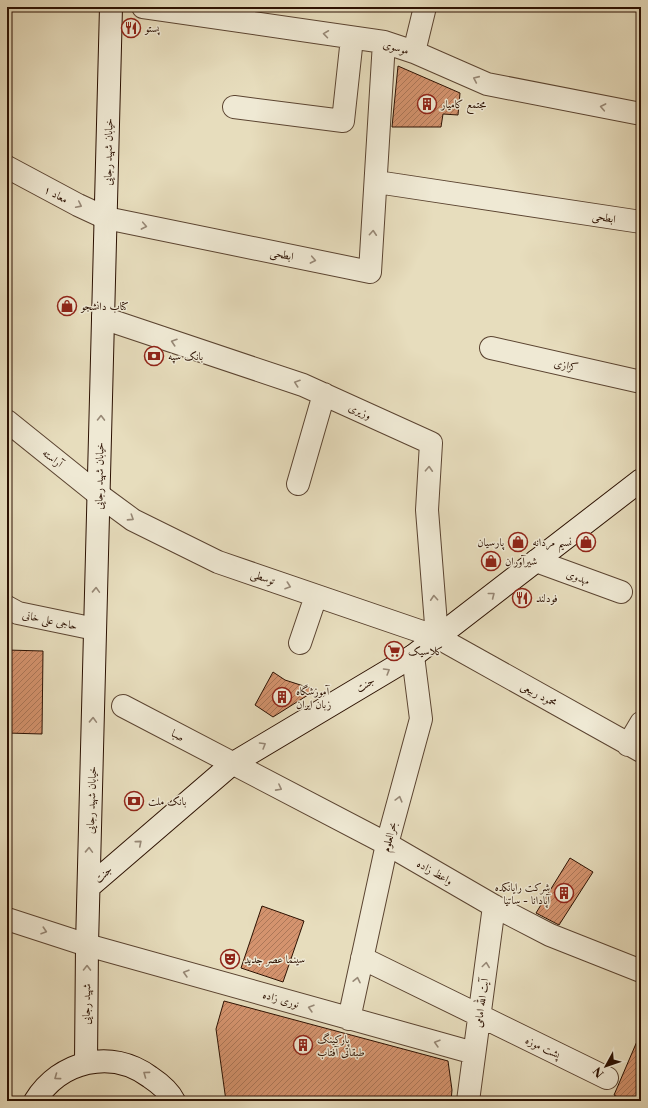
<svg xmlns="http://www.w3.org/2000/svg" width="648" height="1108" font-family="'Libre Caslon Text',Amiri,serif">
	<defs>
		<pattern id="building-hatch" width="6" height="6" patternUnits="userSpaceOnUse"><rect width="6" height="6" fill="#d4936e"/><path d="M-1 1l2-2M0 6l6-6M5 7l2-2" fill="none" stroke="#ac7758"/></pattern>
	</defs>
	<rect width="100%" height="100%" fill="#e7ddbd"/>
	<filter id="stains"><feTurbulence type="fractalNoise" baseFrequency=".005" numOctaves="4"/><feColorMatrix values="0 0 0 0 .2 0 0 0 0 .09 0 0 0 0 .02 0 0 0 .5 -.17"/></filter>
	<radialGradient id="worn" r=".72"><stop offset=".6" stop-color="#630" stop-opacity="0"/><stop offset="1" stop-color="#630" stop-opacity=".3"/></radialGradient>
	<path fill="url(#building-hatch)" stroke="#2c1102" d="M398 66 460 93 458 115 443 114 441 127H392Z
		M7 650 43 651 42 734 7 733Z
		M273 672 285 680 316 690 273 717 255 705Z
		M570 858 593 872 559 925 536 913Z
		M262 906 304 921 283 982 241 968Z
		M224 1001 448 1061 452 1090 451 1101H226L216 1029Z
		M641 1032V1101H625L614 1095Z"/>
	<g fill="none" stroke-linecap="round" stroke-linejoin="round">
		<g stroke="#5b4431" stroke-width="24">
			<path id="street" d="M143 7 384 42 414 52 487 84 641 114
				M414 52 425 7
				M234 107 343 121 352 38
				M7 167 78 205 106 218 370 272 384 42
				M377 182 641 222
				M103 318 303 385 431 443 427 510 437 637
				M491 348 641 382
				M7 421 99 495 133 520 218 562 437 637 641 751
				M298 484 324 394
				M536 561 621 592
				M7 607 18 613 95 629
				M300 643 316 596
				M123 706 387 844 494 906 550 935 641 971
				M628 745 641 723
				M7 919 87 945 474 1053
				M362 958 607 1078
				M349 1019 387 844 421 719 413 656
				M468 1101 494 906"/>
		</g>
		<g stroke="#2c1102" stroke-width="24">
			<path id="secondary" d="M89 887 232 764 413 656 641 480
				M86 1063 87 945 111 7
				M35 1101C60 1061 111 1048 150 1077 159 1083 169 1091 174 1101"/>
		</g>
		<use href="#street" stroke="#efe9d4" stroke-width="22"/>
		<use href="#secondary" stroke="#efe9d4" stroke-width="22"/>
	</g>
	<defs><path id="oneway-chevron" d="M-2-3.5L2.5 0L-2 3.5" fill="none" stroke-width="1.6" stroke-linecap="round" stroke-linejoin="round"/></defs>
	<g stroke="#978876">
		<use href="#oneway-chevron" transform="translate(326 34) rotate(-172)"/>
		<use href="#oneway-chevron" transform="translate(476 79) rotate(-156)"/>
		<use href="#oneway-chevron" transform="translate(603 107) rotate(-169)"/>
		<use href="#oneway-chevron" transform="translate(79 205) rotate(26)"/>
		<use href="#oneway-chevron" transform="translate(144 226) rotate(11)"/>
		<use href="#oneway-chevron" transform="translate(373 233) rotate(-86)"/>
		<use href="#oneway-chevron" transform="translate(313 260) rotate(11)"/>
		<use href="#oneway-chevron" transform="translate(174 342) rotate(-162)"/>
		<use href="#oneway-chevron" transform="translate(297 383) rotate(-161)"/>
		<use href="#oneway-chevron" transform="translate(101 418) rotate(-89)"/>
		<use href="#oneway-chevron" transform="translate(429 469) rotate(-87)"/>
		<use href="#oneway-chevron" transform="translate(131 518) rotate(33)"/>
		<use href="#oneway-chevron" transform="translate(288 586) rotate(19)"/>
		<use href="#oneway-chevron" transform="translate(96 590) rotate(-88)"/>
		<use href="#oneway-chevron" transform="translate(492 595) rotate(-38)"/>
		<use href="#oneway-chevron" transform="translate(434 598) rotate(-94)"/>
		<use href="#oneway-chevron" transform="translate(387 671) rotate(-31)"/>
		<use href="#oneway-chevron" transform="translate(93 720) rotate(-88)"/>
		<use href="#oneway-chevron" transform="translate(263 745) rotate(-31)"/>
		<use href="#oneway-chevron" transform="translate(279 788) rotate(28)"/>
		<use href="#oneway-chevron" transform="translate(399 799) rotate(-75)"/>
		<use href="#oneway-chevron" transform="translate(139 843) rotate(-40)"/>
		<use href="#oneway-chevron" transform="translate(89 850) rotate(-88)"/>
		<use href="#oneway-chevron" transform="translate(44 931) rotate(18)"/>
		<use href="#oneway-chevron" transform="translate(486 965) rotate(-82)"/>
		<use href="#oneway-chevron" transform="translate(87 968) rotate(-89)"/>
		<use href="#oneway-chevron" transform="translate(186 973) rotate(-164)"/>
		<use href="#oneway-chevron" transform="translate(357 980) rotate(-78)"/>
		<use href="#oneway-chevron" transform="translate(311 1008) rotate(-164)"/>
		<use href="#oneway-chevron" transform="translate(437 1043) rotate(-164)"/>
		<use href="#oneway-chevron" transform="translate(146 1074) rotate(-144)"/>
		<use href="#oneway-chevron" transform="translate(57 1077) rotate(144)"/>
	</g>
	<defs>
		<g id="restaurant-ring" transform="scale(1)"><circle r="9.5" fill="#efe9d4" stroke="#8f2418" stroke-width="1.5"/><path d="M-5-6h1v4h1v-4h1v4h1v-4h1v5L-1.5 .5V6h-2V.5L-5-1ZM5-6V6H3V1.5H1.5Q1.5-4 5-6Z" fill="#8f2418"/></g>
		<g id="building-ring" transform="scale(1)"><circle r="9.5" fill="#efe9d4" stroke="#8f2418" stroke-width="1.5"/><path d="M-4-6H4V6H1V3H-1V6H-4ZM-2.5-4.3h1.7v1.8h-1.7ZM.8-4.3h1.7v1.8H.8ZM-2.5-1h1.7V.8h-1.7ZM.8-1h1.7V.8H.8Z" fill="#8f2418"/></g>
		<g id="shop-ring" transform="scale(1)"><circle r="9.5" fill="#efe9d4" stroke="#8f2418" stroke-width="1.5"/><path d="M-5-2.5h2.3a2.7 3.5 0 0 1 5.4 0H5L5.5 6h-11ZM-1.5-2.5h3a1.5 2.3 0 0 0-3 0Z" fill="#8f2418"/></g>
		<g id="bank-ring" transform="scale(1)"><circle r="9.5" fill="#efe9d4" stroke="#8f2418" stroke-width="1.5"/><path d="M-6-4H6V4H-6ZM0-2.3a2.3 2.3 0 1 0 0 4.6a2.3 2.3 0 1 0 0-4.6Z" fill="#8f2418"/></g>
		<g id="supermarket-ring" transform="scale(1)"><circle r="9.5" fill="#efe9d4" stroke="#8f2418" stroke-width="1.5"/><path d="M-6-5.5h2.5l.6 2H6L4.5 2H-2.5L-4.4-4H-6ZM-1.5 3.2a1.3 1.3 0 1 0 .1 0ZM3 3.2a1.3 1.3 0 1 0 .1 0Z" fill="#8f2418"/></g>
		<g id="theatre-ring" transform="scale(1)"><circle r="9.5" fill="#efe9d4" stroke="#8f2418" stroke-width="1.5"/><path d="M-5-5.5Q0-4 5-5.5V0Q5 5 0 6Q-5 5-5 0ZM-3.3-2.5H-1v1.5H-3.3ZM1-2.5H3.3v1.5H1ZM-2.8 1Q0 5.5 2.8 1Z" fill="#8f2418"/></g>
	</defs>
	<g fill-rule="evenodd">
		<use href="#restaurant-ring" x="131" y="28"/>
		<use href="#building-ring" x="427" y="104"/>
		<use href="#shop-ring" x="67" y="306"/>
		<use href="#bank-ring" x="154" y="356"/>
		<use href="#shop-ring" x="518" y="542"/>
		<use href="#shop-ring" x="586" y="542"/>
		<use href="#shop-ring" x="491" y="561"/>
		<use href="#restaurant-ring" x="522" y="598"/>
		<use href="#supermarket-ring" x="394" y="651"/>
		<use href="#building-ring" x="282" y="697"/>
		<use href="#bank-ring" x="134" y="801"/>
		<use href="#building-ring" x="564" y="893"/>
		<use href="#theatre-ring" x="230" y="959"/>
		<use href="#building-ring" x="303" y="1045"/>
	</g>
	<g text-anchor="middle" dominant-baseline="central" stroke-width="3" stroke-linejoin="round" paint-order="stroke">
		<g font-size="11" fill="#2c1102" stroke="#efe9d4" text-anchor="start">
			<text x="145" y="28">پستو</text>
			<text x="441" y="104">مجتمع کامیار</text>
			<text x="81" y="306">کتاب دانشجو</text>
			<text x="168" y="356">بانک سپه</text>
			<text x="504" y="542" text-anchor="end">پارسیان</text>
			<text x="572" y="542" text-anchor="end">نسیم مردانه</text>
			<text x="505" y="561">شیرآوران</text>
			<text x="536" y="598">فودلند</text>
			<text x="408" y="651">کلاسیک</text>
			<text x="296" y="691">آموزشگاه<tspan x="296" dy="13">زبان ایران</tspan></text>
			<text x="148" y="801">بانک ملت</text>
			<text x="550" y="887" text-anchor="end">شرکت رایانکده<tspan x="550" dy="13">آپادانا - ساتیا</tspan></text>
			<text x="244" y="959">سینما عصر جدید</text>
			<text x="317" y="1039">پارکینگ<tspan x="317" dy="13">طبقاتی آفتاب</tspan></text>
		</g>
		<g font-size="11" fill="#2c1102" stroke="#efe9d4">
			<text transform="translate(396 47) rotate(16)">موسوی</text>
			<text transform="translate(108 152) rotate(-89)">خیابان شهید رجایی</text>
			<text transform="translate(56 194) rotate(28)">معاد ۱</text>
			<text transform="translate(604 217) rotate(9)">ابطحی</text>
			<text transform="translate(282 254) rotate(11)">ابطحی</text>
			<text transform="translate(566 365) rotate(13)">کزازی</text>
			<text transform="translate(360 411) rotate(25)">وزیری</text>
			<text transform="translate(53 458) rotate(39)">آراسته</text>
			<text transform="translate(99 476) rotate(-89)">خیابان شهید رجایی</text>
			<text transform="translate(263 577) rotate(19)">توسطی</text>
			<text transform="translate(578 577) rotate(20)">مهدوی</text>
			<text transform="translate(50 620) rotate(12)">حاجی علی خانی</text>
			<text transform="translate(365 684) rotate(-31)">جنت</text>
			<text transform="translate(539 694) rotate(29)">محمود ربیعی</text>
			<text transform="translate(178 735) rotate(28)">صبا</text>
			<text transform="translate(91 800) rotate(-88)">خیابان شهید رجایی</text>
			<text transform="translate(389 837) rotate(-76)">بحرالعلوم</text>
			<text transform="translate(435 872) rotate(30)">واعظ زاده</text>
			<text transform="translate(103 874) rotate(-42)">جنت</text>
			<text transform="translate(281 999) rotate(16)">نوری زاده</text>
			<text transform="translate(481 1003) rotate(-82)">آیت الله امامی</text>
			<text transform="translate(86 1004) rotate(-89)">شهید رجایی</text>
			<text transform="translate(543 1047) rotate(26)">پشت موزه</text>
		</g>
	</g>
	<rect width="648" height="1108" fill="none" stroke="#e7ddbd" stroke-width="24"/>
	<rect x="8" y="8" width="632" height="1092" fill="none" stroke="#2c1102" stroke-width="2"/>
	<rect x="12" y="12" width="624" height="1084" fill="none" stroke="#2c1102"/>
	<g transform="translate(606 1066) rotate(230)" stroke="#efe9d4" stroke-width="3" paint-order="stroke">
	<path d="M0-3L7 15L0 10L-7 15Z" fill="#2c1102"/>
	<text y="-6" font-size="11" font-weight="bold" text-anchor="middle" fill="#2c1102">N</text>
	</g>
	<rect width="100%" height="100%" filter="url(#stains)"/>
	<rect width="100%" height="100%" fill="url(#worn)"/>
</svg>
